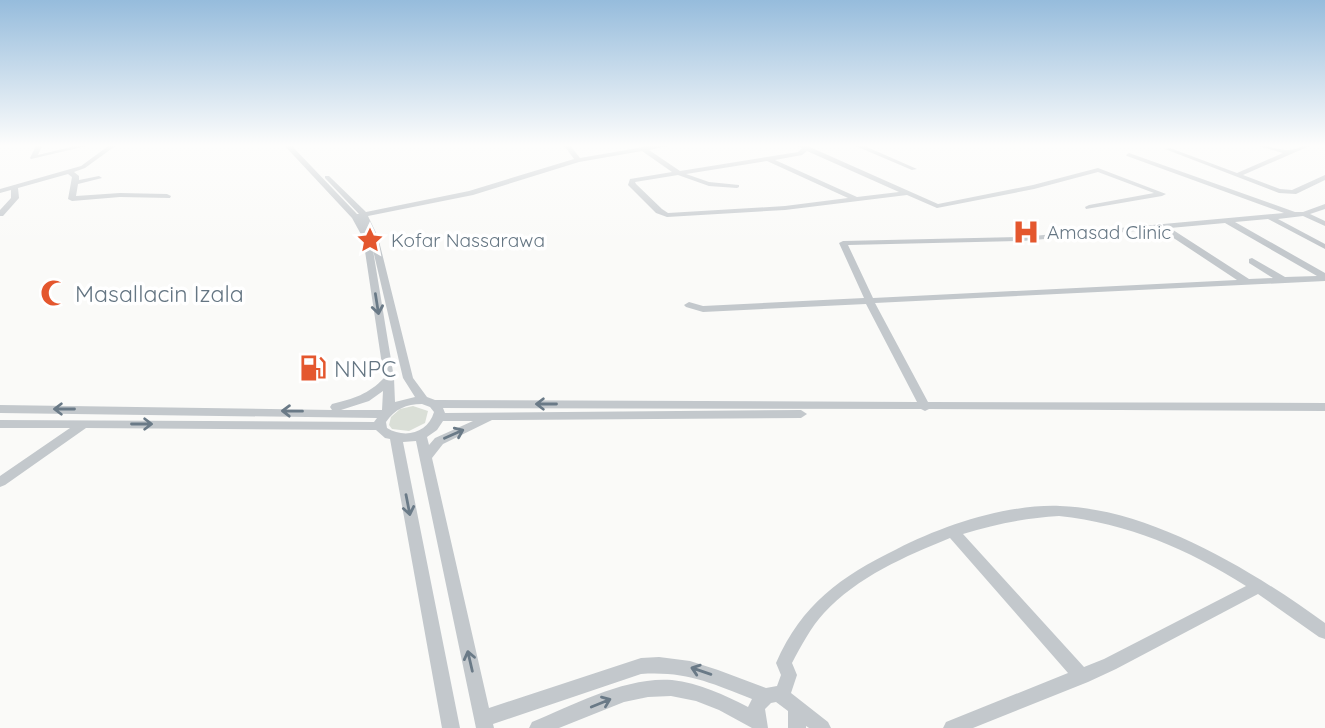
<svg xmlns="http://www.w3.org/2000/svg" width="1325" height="728" font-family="Quicksand,sans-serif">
	<rect width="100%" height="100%" fill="#fafaf8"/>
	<path fill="#dadfd7" d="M413 406 428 411 425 423 409 431 392 429 389 425 391 417 400 409Z"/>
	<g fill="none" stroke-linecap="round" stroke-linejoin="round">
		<path fill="#c3c8cc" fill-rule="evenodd" d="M37 144H43L38 155 83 144H95L31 159 30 158Z
			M111 144H118L85 168 74 172 79 176V180L99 176 102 178 78 184 76 196 120 193 167 194 171 196 170 198 120 197 72 201 68 199 72 177 68 174 18 188 19 198 3 216H0V210L11 198V190L0 193V189L81 166Z
			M283 144H290L357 214H359L325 178V176H329L366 212 469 191 574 159 563 144H569L580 158 661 144H676L649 150 680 171 798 152 802 148 794 144H803L938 204 1033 185 1098 168 1166 194 1162 196 1086 209 1085 207 1089 205 1154 193 1098 172 1034 189 937 208 907 195 785 210 667 217 656 213 628 185 630 179 672 172 642 151 579 162 473 195 368 216 378 237 413 378 427 397 435 400 917 402 866 304 703 312 686 307 684 305 689 302 703 306 864 298 839 243 843 241 1022 237 1284 213 1127 156 1126 155 1129 153 1295 212H1303L1325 204V209L1310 214 1325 221V226L1303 216 1278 219 1325 244V249L1268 219 1235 222 1325 273V281L875 303 928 402 1325 403V411L929 409 925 411 921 409 443 408 445 413 801 410 807 414 801 418 492 420 443 444 432 458 489 708 641 658 659 657 690 661 718 670 766 688 777 686 781 675 776 663C802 604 840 577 897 549 944 525 1007 504 1060 506 1152 509 1253 571 1325 623V639L1319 637 1258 594 1116 669 1088 682 973 728H943L946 722 1068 673 950 538C906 556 857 577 824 613 811 627 801 646 792 663L797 675 791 693 828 722 831 728H809L806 726V728H788V711L776 702 771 703 765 709 768 728H752L719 710 696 701 671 696 648 697 624 702 559 728H529L532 722C573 705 627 676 672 680 699 683 725 695 748 707L752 699C711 683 686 671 641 674L493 724 494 728H476L416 441 403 442 460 728H442L390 439 385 438 376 430 86 428 5 485 0 487V476L70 428H0V420L374 422 377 418 0 413V405L332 410 330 407 332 404C353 399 369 394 384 378L363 238 352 218ZM807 151 899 192 857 197 775 160 802 155ZM767 161 848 198 785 206 668 213 662 209 636 184 635 182 678 175 709 186 737 188 739 187V185L709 182 686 174ZM1225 223 1317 276 1285 277 1252 258 1249 259V263L1273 278 1249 279 1170 228ZM1160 229 1237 280 873 298 848 245 1022 241ZM373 250 403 378 415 397 395 402 394 378ZM383 391 382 410H341L369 401ZM422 404 430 407 434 412C428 433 405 439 387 428L386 422C395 409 406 404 422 404ZM443 421H473L435 438 429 445 427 437 437 430ZM1059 516C1127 523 1188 549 1246 586L1104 659 1084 667 963 534C995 524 1026 518 1059 516Z
			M851 144H860L917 169 912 170Z
			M1252 144C1264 144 1274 149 1286 150 1295 151 1304 144 1314 144L1243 175 1280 189 1292 190 1325 175V180L1296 194 1279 193 1165 149 1170 148 1237 173 1283 153Z"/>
	</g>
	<defs><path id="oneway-shaft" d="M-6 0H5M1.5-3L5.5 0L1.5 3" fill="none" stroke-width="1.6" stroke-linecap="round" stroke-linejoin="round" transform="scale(1.75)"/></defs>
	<g stroke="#6a7a87">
		<use href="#oneway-shaft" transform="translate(377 304) rotate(81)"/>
		<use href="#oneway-shaft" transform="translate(546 404) rotate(-180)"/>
		<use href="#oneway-shaft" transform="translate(64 409) rotate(180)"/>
		<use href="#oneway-shaft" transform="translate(292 411) rotate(-179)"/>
		<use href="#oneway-shaft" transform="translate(142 424)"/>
		<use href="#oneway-shaft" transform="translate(454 434) rotate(-24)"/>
		<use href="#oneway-shaft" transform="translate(408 505) rotate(79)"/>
		<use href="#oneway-shaft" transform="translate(470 661) rotate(-103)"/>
		<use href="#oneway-shaft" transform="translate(701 671) rotate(-161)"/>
		<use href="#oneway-shaft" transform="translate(601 703) rotate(-22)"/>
	</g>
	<linearGradient id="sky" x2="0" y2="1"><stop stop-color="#96bcdc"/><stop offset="0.59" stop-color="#fdfdfc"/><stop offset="1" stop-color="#fdfdfc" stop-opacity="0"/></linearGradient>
	<rect width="1325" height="246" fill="url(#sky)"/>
	<defs>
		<g id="hospital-bare" transform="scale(2.1)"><path d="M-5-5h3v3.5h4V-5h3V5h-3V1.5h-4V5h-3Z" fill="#e4572e" stroke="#fff" stroke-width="2.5" paint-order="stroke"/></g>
		<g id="sight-bare" transform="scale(2.1)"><path d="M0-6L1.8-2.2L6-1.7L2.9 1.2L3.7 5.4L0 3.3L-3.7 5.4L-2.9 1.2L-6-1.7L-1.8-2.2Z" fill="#e4572e" stroke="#fff" stroke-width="2.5" paint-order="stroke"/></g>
		<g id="mosque-bare" transform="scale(2.1)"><path d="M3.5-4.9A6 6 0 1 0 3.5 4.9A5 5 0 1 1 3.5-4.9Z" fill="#e4572e" stroke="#fff" stroke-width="2.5" paint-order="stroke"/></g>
		<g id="fuel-bare" transform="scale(2.1)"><path d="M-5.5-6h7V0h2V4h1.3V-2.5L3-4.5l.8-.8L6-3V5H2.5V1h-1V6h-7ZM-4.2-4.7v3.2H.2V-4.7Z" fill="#e4572e" stroke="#fff" stroke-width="2.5" paint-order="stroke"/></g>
	</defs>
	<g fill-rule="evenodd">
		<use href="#hospital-bare" x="1026" y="232"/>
		<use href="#sight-bare" x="370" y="240"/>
		<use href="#mosque-bare" x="54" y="293"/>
		<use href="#fuel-bare" x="313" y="368"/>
	</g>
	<g text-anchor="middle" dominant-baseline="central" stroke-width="7" stroke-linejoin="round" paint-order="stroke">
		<g font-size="19" fill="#657683" stroke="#fff" text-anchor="start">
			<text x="1047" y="232">Amasad Clinic</text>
			<text x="391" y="240">Kofar Nassarawa</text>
		</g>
		<g font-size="23" fill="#657683" stroke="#fff" text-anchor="start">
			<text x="75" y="293">Masallacin Izala</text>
			<text x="334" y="368">NNPC</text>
		</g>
	</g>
</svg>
